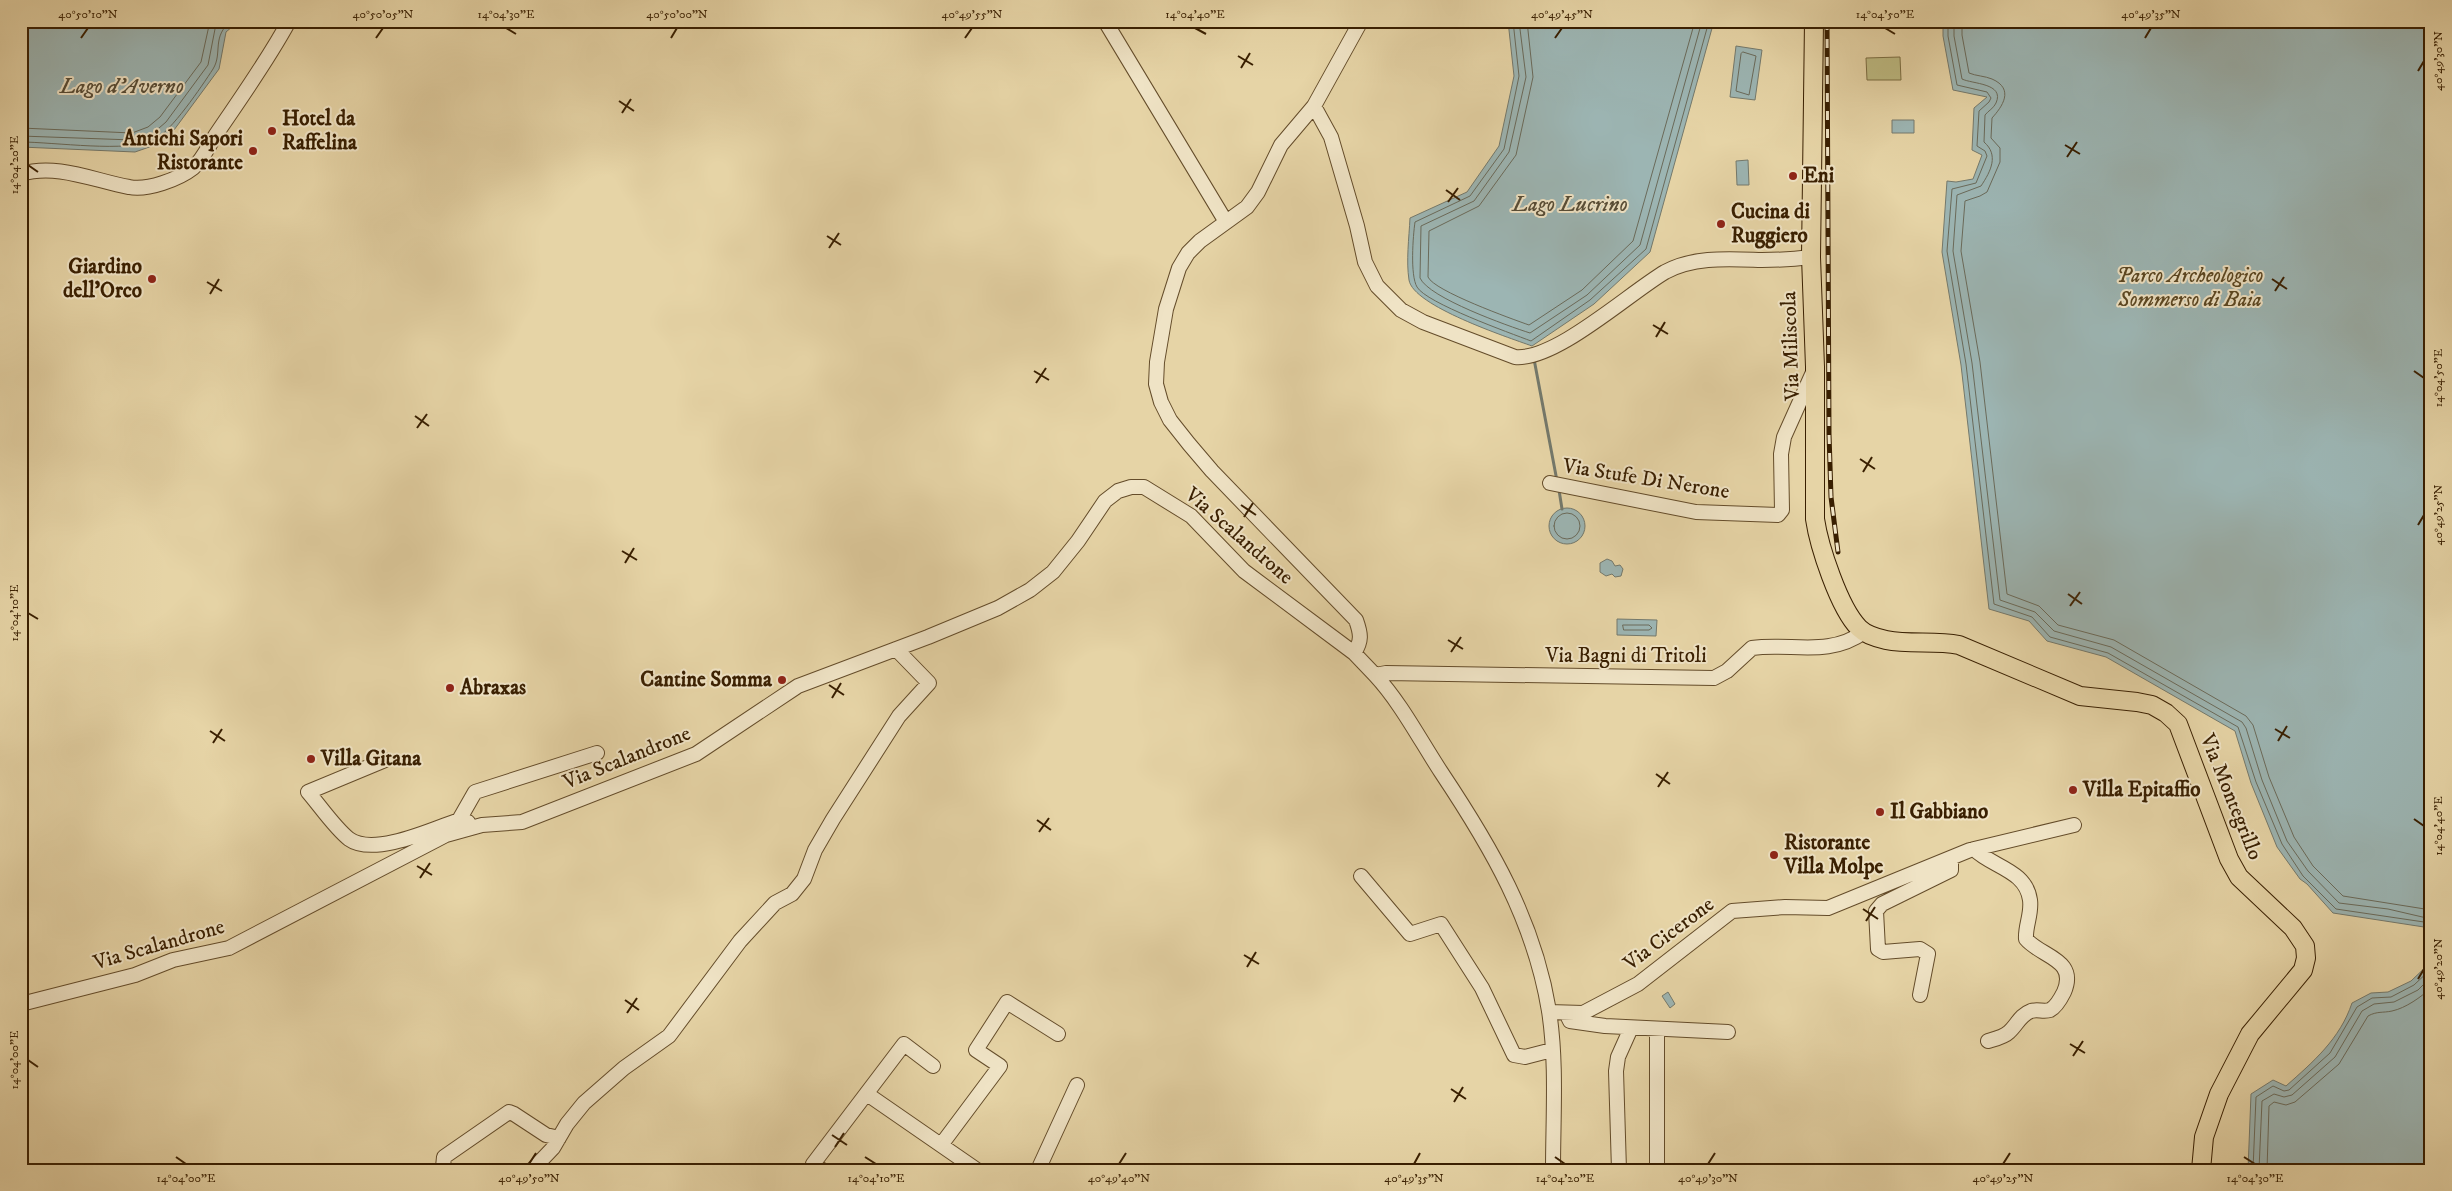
<svg xmlns="http://www.w3.org/2000/svg" width="2452" height="1191" font-family="'IM FELL DW Pica',serif">
	<rect width="100%" height="100%" fill="#e6d4a6"/>
	<filter id="stains"><feTurbulence type="fractalNoise" baseFrequency=".004" numOctaves="4"/><feColorMatrix values="0 0 0 0 .2 0 0 0 0 .09 0 0 0 0 .02 0 0 0 .5 -.17"/></filter>
	<radialGradient id="worn" r=".72"><stop offset=".6" stop-color="#630" stop-opacity="0"/><stop offset="1" stop-color="#630" stop-opacity=".3"/></radialGradient>
	<path fill="#bdba81" stroke="#7b6c41" d="M1900 57 1901 80H1867L1866 58Z"/>
	<path fill="#9cb5b3" stroke="#74796c" d="M21 21H239L226 32 219 69 174 130 158 144 135 152 21 147Z
		M1508 21H1714L1650 252 1594 304 1532 346C1507 337 1413 306 1409 280 1406 261 1409 238 1410 218L1467 192 1499 146 1514 76Z
		M1943 21H2431V932L2424 927 2333 913 2307 884 2300 879 2277 847 2251 783 2235 731 2106 657 2047 641 2029 621 1989 609 1961 365 1942 252 1947 181 1956 182 1973 179 1982 155 1972 150 1974 108 1987 97 1953 90 1943 36Z
		M1736 46 1762 50 1755 100 1730 97Z
		M1892 120H1914V133H1892Z
		M1748 160 1749 185H1737L1736 161Z
		M1549 526a18 18 0 1 1 36 0a18 18 0 1 1-36 0Z
		M1607 559 1612 561 1615 566 1620 565 1623 569 1621 576 1615 577 1612 574 1606 576 1600 572V563Z
		M1617 619 1657 620 1656 636 1617 635Z
		M2431 962V1170H2248L2251 1094 2273 1080 2286 1086C2313 1062 2340 1039 2352 1003L2371 993 2388 992 2411 981Z
		M1668 992 1675 1004 1670 1008 1662 996Z"/>
	<g fill="none" stroke-linecap="round" stroke-linejoin="round">
		<path stroke="#6a6a5a" stroke-width="1" d="M1513 21 1519 76 1504 149 1470 196 1415 222C1413 236 1410 275 1417 287 1426 303 1510 333 1531 341L1590 300 1646 249 1709 21
			M1519 21 1526 77 1509 152 1474 201 1421 226 1420 278C1429 298 1508 326 1530 333L1587 295 1640 245 1702 21
			M1527 21 1533 77 1516 155 1479 206 1429 231 1428 277C1434 291 1512 319 1529 325L1582 290 1633 241 1695 21
			M1948 21V36L1957 85 1987 92 1991 98 1989 102 1979 111 1977 146 1985 151 1987 156 1976 183 1952 189 1947 251 1966 364 1994 604 2032 617 2050 637 2108 653 2238 727 2256 782 2282 844 2303 876 2336 909 2424 922 2431 926
			M1954 21V36L1962 79C1972 84 2005 83 1996 103 1994 108 1988 111 1985 115L1984 142C1999 155 1991 171 1981 186L1957 195 1953 251 1972 363 2000 600 2035 612 2054 631 2111 647 2242 722 2246 728 2262 780 2287 841 2308 871 2339 903 2388 909 2431 919
			M1962 21V35L1969 73C1976 76 1985 76 1992 79 2015 89 2002 107 1992 118L1991 138 2000 148V162L1987 192 1980 196 1965 201 1961 251 1980 362 2007 594 2039 606 2058 625 2114 640 2246 716 2253 725 2269 777 2294 837 2313 866 2343 896 2431 910
			M1743 52 1756 56 1749 95 1736 91 1741 54Z
			M21 128 132 133 148 127 160 117 201 62 210 21
			M21 136 133 140 152 134 166 122 208 65 215 29 220 21
			M21 142C54 142 128 153 154 140 171 132 202 86 213 69 223 53 211 37 231 21
			M1554 526a13 13 0 1 1 26 0a13 13 0 1 1-26 0Z
			M1623 625H1649L1652 628 1649 630H1624Z
			M2253 1170 2256 1097 2273 1086 2284 1091 2289 1090 2330 1053 2357 1007 2372 998 2391 997 2414 985 2431 969
			M2259 1170 2262 1101 2274 1094 2284 1097 2292 1095 2335 1057 2362 1011 2374 1004 2394 1002 2418 990 2431 977
			M2267 1170 2269 1106 2274 1102 2286 1105 2295 1102 2339 1064 2368 1016C2377 1011 2383 1013 2392 1011 2406 1008 2421 997 2431 988"/>
		<path stroke="#74796c" stroke-width="3" d="M1534 359 1557 481
			M1559 490 1562 509"/>
		<g stroke="#644c2a" stroke-width="16">
			<path id="minor" d="M1105 21 1226 222
				M1314 106 1331 137 1357 226 1365 262 1377 286 1401 310 1423 322 1515 357C1555 361 1628 294 1665 272 1694 256 1730 259 1762 260 1778 260 1795 259 1811 257
				M21 174C57 163 95 181 129 187 147 191 179 179 193 168 203 160 210 143 217 133 242 96 268 60 289 21
				M1550 483 1696 512 1778 515 1782 510 1781 454 1784 437 1814 370
				M1354 653C1362 641 1361 634 1356 620L1212 471 1189 444 1170 420 1161 402 1156 384 1157 362 1166 309 1179 268 1188 253 1200 241 1247 207 1258 192 1281 145 1314 106 1361 21
				M1375 675 1386 673 1714 678 1727 671 1752 648C1790 642 1828 658 1864 632
				M385 760 308 792C320 806 335 828 349 839 374 857 433 829 459 820
				M468 822 459 820 475 792 597 753
				M1974 849C1992 867 2026 870 2030 900 2032 914 2025 926 2026 939 2041 957 2078 959 2064 992 2061 998 2056 1007 2050 1010 2044 1012 2037 1009 2031 1011 2020 1015 2017 1025 2009 1032 2004 1037 1995 1039 1988 1041
				M1361 876 1410 934 1441 924 1482 988 1514 1055 1525 1057 1552 1050
				M1920 995 1928 954 1920 949 1883 952 1878 949 1876 911 1882 904 1951 870V858
				M21 1004 135 975 173 960 229 948 446 835 482 825 522 822 696 754 798 686 928 637 998 608 1030 590 1053 572 1078 541 1105 501 1118 491 1131 487H1144L1191 516 1244 571 1354 653 1375 675C1401 703 1420 740 1441 772 1491 847 1534 920 1549 1011 1557 1063 1553 1117 1553 1170
				M1549 1012 1583 1013 1638 984 1732 911 1785 907 1828 908 1970 850 2074 825
				M1567 1015 1570 1021 1605 1026 1728 1032
				M1657 1029V1170
				M867 1094 977 1170
				M941 1145 1000 1066 976 1050 1007 1002 1058 1034
				M438 1170 443 1167 444 1157 509 1112 514 1114 546 1135 559 1138
				M532 1170 553 1148 567 1124 584 1103 624 1068 669 1036 740 941 775 903 792 894 804 879 815 850 833 819 899 716 929 683 896 649
				M822 1170 813 1164 904 1044 933 1066
				M1038 1170 1077 1085
				M1619 1170 1616 1071 1618 1057 1631 1028"/>
		</g>
		<g stroke="#391f01" stroke-width="20">
			<path id="major" d="M1814 21 1811 257 1815 367V519C1819 546 1839 608 1859 628 1866 635 1877 638 1886 640 1910 645 1935 640 1959 645L2080 696 2137 702 2152 705 2166 713 2178 724 2229 859 2239 877 2293 928 2305 946 2306 958 2303 970 2250 1034 2219 1094 2204 1137 2201 1170"/>
		</g>
		<use href="#minor" stroke="#efe3c5" stroke-width="14"/>
		<use href="#major" stroke="#e6d4a6" stroke-width="18"/>
		<g stroke="#391f01" stroke-width="5">
			<path id="rail" d="M1827 21 1829 434 1831 497 1838 552"/>
		</g>
		<use href="#rail" stroke="#efe3c5" stroke-width="3" stroke-dasharray="9" stroke-linecap="butt"/>
	</g>
	<path fill="none" stroke="#391f01" stroke-width="2" d="M506 28 516 34M1195 28 1206 34M1885 28 1895 34M81 38 88 28M376 38 383 28M671 38 677 28M965 38 972 28M1555 38 1562 28M2145 38 2151 28M1238 56 1253 65M1241 68 1250 53M2418 71 2424 61M619 101 634 111M622 113 631 99M2065 145 2080 154M2067 157 2077 142M28 165 38 172M1446 190 1460 200M1448 202 1458 188M827 236 841 245M829 248 839 233M2272 279 2287 289M207 282 222 291M2275 291 2284 277M210 294 219 279M1653 325 1668 334M1656 337 1665 322M1034 371 1049 380M2414 371 2424 378M1036 383 1046 368M415 416 429 426M417 428 427 414M1860 459 1875 469M1863 472 1872 457M1241 505 1256 515M1244 517 1253 503M2418 525 2424 515M622 551 637 560M625 563 634 548M2068 594 2082 604M2070 606 2080 592M28 613 38 619M1448 640 1463 649M1451 652 1461 637M829 685 844 695M832 698 841 683M2275 729 2290 738M210 731 225 741M2278 741 2287 726M213 743 222 729M1656 774 1670 784M1658 787 1668 772M2414 819 2424 826M1037 820 1051 830M1039 832 1049 818M417 866 432 875M420 878 430 863M1863 909 1878 919M1866 921 1875 907M1244 955 1259 964M1247 967 1256 952M2418 979 2424 969M625 1000 639 1010M627 1013 637 998M2070 1044 2085 1053M2073 1056 2083 1041M28 1060 38 1067M1451 1089 1466 1099M1454 1102 1463 1087M832 1135 847 1145M835 1147 844 1133M176 1157 186 1164M865 1157 876 1164M1555 1157 1565 1164M2244 1157 2255 1164M529 1164 536 1153M1119 1164 1126 1153M1414 1164 1420 1153M1708 1164 1715 1153M2003 1164 2010 1153"/>
	<g fill="#8f2418" stroke="#efe3c5" stroke-width="2">
		<circle cx="272" cy="131" r="5"/>
		<circle cx="253" cy="151" r="5"/>
		<circle cx="1793" cy="176" r="5"/>
		<circle cx="1721" cy="224" r="5"/>
		<circle cx="152" cy="279" r="5"/>
		<circle cx="782" cy="680" r="5"/>
		<circle cx="450" cy="688" r="5"/>
		<circle cx="311" cy="759" r="5"/>
		<circle cx="2073" cy="790" r="5"/>
		<circle cx="1880" cy="812" r="5"/>
		<circle cx="1774" cy="855" r="5"/>
	</g>
	<g text-anchor="middle" dominant-baseline="central" stroke-width="4" stroke-linejoin="round" paint-order="stroke">
		<g font-size="21" font-weight="bold" fill="#391f01" stroke="#efe3c5" text-anchor="start">
			<text x="282" y="119">Hotel da<tspan x="282" dy="24">Raffelina</tspan></text>
			<text x="243" y="139" text-anchor="end">Antichi Sapori<tspan x="243" dy="24">Ristorante</tspan></text>
			<text x="1803" y="176">Eni</text>
			<text x="1731" y="212">Cucina di<tspan x="1731" dy="24">Ruggiero</tspan></text>
			<text x="142" y="267" text-anchor="end">Giardino<tspan x="142" dy="24">dell'Orco</tspan></text>
			<text x="772" y="680" text-anchor="end">Cantine Somma</text>
			<text x="460" y="688">Abraxas</text>
			<text x="321" y="759">Villa Gitana</text>
			<text x="2083" y="790">Villa Epitaffio</text>
			<text x="1890" y="812">Il Gabbiano</text>
			<text x="1784" y="843">Ristorante<tspan x="1784" dy="24">Villa Molpe</tspan></text>
		</g>
		<g font-size="21" font-style="italic" fill="#5a4621" stroke="#efe3c5">
			<text x="2190" y="276">Parco Archeologico<tspan x="2190" dy="24">Sommerso di Baia</tspan></text>
		</g>
		<g font-size="21" fill="#391f01" stroke="#efe3c5">
			<text transform="translate(1791 346) rotate(-92)">Via Miliscola</text>
			<text transform="translate(1646 479) rotate(9)">Via Stufe Di Nerone</text>
			<text transform="translate(1239 536) rotate(41)">Via Scalandrone</text>
			<text x="1626" y="656">Via Bagni di Tritoli</text>
			<text transform="translate(627 758) rotate(-22)">Via Scalandrone</text>
			<text transform="translate(2231 797) rotate(68)">Via Montegrillo</text>
			<text transform="translate(1669 934) rotate(-37)">Via Cicerone</text>
			<text transform="translate(159 945) rotate(-16)">Via Scalandrone</text>
		</g>
		<g font-size="22" font-style="italic" fill="#574c36" stroke="#efe3c5">
			<text x="122" y="86">Lago d'Averno</text>
			<text x="1570" y="204">Lago Lucrino</text>
		</g>
	</g>
	<rect width="2452" height="1191" fill="none" stroke="#e6d4a6" stroke-width="55"/>
	<rect x="28" y="28" width="2396" height="1136" fill="none" stroke="#391f01" stroke-width="2"/>
	<g font-size="12" text-anchor="middle" fill="#391f01">
		<text x="88" y="18">40°50'10"N</text>
		<text x="383" y="18">40°50'05"N</text>
		<text x="506" y="18">14°04'30"E</text>
		<text x="677" y="18">40°50'00"N</text>
		<text x="972" y="18">40°49'55"N</text>
		<text x="1195" y="18">14°04'40"E</text>
		<text x="1562" y="18">40°49'45"N</text>
		<text x="1885" y="18">14°04'50"E</text>
		<text x="2151" y="18">40°49'35"N</text>
		<text transform="translate(2438 61) rotate(-90)" y="4">40°49'30"N</text>
		<text transform="translate(14 165) rotate(-90)" y="4">14°04'20"E</text>
		<text transform="translate(2438 378) rotate(-90)" y="4">14°04'50"E</text>
		<text transform="translate(2438 515) rotate(-90)" y="4">40°49'25"N</text>
		<text transform="translate(14 613) rotate(-90)" y="4">14°04'10"E</text>
		<text transform="translate(2438 826) rotate(-90)" y="4">14°04'40"E</text>
		<text transform="translate(2438 969) rotate(-90)" y="4">40°49'20"N</text>
		<text transform="translate(14 1060) rotate(-90)" y="4">14°04'00"E</text>
		<text x="186" y="1182">14°04'00"E</text>
		<text x="529" y="1182">40°49'50"N</text>
		<text x="876" y="1182">14°04'10"E</text>
		<text x="1119" y="1182">40°49'40"N</text>
		<text x="1414" y="1182">40°49'35"N</text>
		<text x="1565" y="1182">14°04'20"E</text>
		<text x="1708" y="1182">40°49'30"N</text>
		<text x="2003" y="1182">40°49'25"N</text>
		<text x="2255" y="1182">14°04'30"E</text>
	</g>
	<rect width="100%" height="100%" filter="url(#stains)"/>
	<rect width="100%" height="100%" fill="url(#worn)"/>
</svg>
